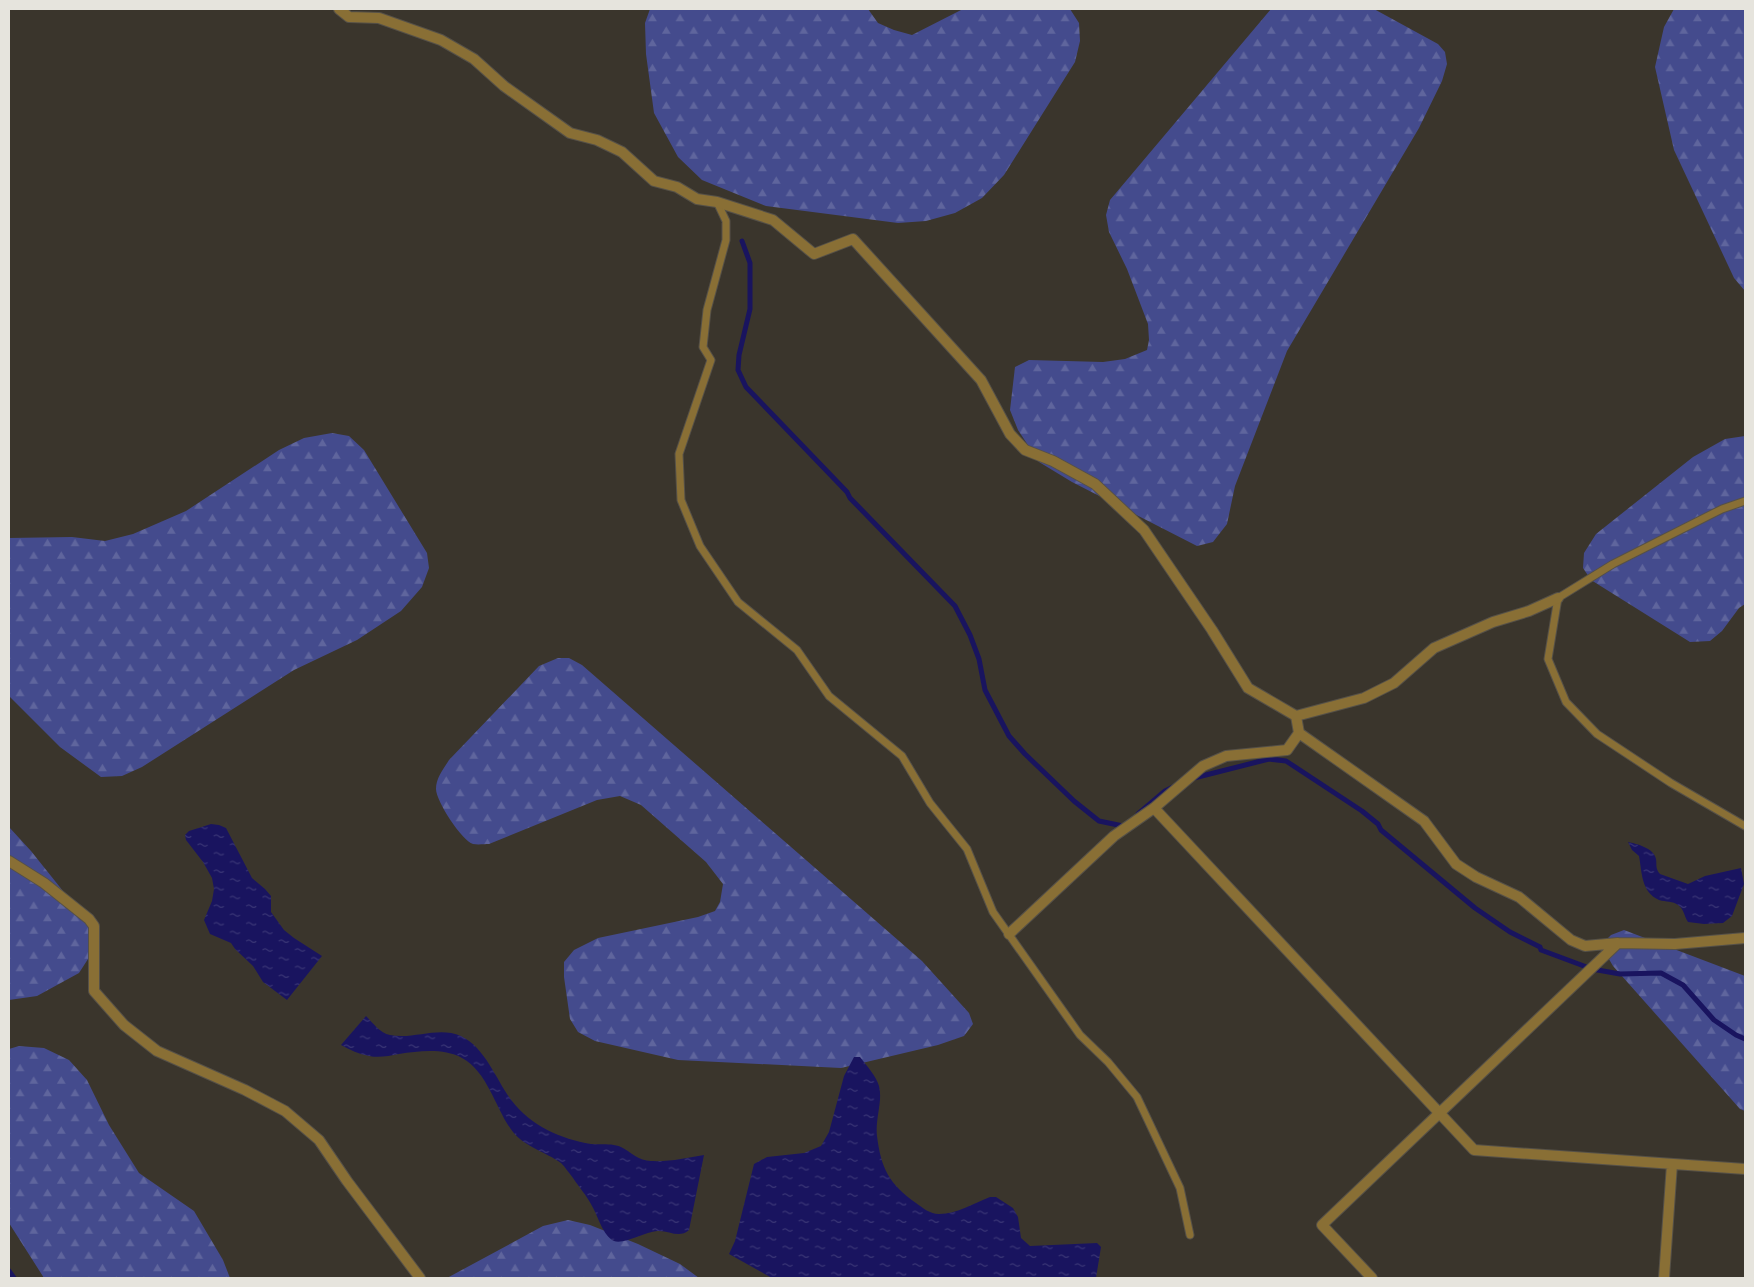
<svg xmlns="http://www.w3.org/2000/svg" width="1754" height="1287" font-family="'DejaVu Sans',sans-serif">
	<defs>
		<pattern id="forest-firs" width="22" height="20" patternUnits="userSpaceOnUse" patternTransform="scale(1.25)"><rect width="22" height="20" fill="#444b8d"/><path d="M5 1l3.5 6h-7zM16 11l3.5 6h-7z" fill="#5f659d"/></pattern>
		<pattern id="water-ripples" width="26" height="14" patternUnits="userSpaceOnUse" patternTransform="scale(1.25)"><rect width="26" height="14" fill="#19145f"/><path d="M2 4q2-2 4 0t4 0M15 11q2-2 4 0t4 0" fill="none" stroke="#3a3676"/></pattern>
	</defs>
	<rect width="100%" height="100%" fill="#3a352c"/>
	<path fill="url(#forest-firs)" d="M650 9H868L878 23 894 30 912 35 963 9H1070L1079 23 1080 41 1075 62 1004 175 982 198 955 213 926 221 898 223 766 206 702 180 678 157 654 113 646 54 645 23Z
		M1271 9H1374L1438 44 1445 52 1447 64 1442 81 1419 128 1287 351 1235 486 1227 524 1213 542 1197 546 1072 482 1039 462 1018 430 1010 410 1015 367 1029 360 1103 362 1125 359 1147 350 1149 340 1148 324 1127 269 1109 232 1106 215 1110 200Z
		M1674 9H1745V291L1734 278 1674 150 1655 67 1664 27Z
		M332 433 349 436 364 450 427 553 429 568 422 587 401 611 357 640 294 670 142 767 122 776 101 777 60 747 9 696V538L72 537 105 541 133 534 186 511 279 450 304 438Z
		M1745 436V604L1739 608 1722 631 1710 641 1690 642 1591 580 1583 568 1584 553 1596 534 1693 457 1725 439Z
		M558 658H569L582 665 922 961 969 1013 973 1024 964 1036 938 1045 841 1068 678 1060 595 1041 578 1032 570 1019 564 977V962L574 950 598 938 698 917 715 911 720 902 723 884 706 862 641 805 620 796 597 800 489 844C485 844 478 845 473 844 462 841 436 801 436 789 436 778 443 770 449 760L539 666Z
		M9 827 31 851 95 931 97 945 79 973 37 996 9 1000Z
		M1624 930 1745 976V1111L1740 1109 1613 966 1606 954 1604 942 1611 935Z
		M19 1046 44 1048 69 1060 87 1080 109 1125 139 1173 194 1211 223 1260 230 1278H44L9 1223V1049Z
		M568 1220 590 1225 638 1244 680 1264 699 1278H447L543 1226Z"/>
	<path fill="url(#water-ripples)" d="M211 824 219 825 226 828 252 878 265 889 271 896V912L284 930 294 938 322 956 287 1000 263 982 253 966 235 949 231 943 210 934 204 920 212 901 214 889 212 878 203 862 186 840 185 835 189 831Z
		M1628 842C1637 844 1654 848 1656 859 1657 865 1655 868 1660 874L1688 884 1705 876 1741 868 1744 884 1732 916 1723 923 1704 924 1688 922C1684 916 1684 909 1678 905 1673 901 1666 902 1659 900 1641 892 1642 872 1639 856L1632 850Z
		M366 1016C373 1023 380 1033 390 1035 413 1040 438 1026 461 1036 486 1048 497 1082 512 1101 531 1126 561 1139 591 1144 600 1145 612 1143 621 1147 631 1152 639 1161 651 1161 669 1162 687 1158 704 1155L689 1230C679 1239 669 1230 657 1231 645 1232 623 1245 614 1241 603 1236 598 1216 592 1206 587 1196 579 1187 573 1178 569 1173 565 1167 561 1163 546 1152 525 1147 513 1132 495 1109 489 1073 462 1058 443 1048 420 1051 399 1054 389 1056 379 1058 369 1056 359 1054 350 1050 341 1045Z
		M854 1057H860C867 1066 876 1076 879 1086 883 1101 875 1119 877 1136 881 1168 889 1184 916 1203 923 1208 930 1214 939 1214 957 1214 974 1203 990 1197H996L1013 1208 1018 1217 1021 1238 1030 1246 1097 1243 1101 1247 1096 1278H772L729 1254 735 1241 754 1164 767 1157 804 1153 821 1146 829 1132 844 1076Z"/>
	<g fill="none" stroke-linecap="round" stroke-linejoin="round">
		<path stroke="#19145f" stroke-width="5" d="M742 241 750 263V309L739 355 738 370 746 387 847 492 850 498 955 606 970 635 979 659 985 690 1009 736 1025 754 1074 801 1099 821 1123 826 1126 824
			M1194 778 1269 759 1286 761 1362 811 1378 824 1381 830 1475 908 1510 932 1540 947 1541 950 1592 969 1620 974 1661 973 1683 985 1714 1020 1736 1035 1745 1039
			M1138 814 1165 791 1175 786
			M9 1271 14 1278"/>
		<g stroke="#565148" stroke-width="9">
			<path id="service" d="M717 202 726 221V240L707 310 703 347 711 360 679 454 681 500 700 546 738 602 797 650 829 696 902 756 930 803 967 849 993 912 1080 1035 1108 1062 1137 1097 1180 1188 1190 1235
				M1745 501 1722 509 1613 564 1558 598 1548 659 1566 702 1597 734 1671 783 1745 826"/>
		</g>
		<g stroke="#565148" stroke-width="12">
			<path id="minor" d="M339 9 349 17 379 18 441 40 474 59 504 86 570 133 597 140 622 152 654 181 677 187 697 199 717 202 773 220 814 254 853 239 981 380 1010 434 1025 450 1053 461 1095 484 1144 530 1212 630 1248 688 1296 716 1364 698 1394 683 1434 648 1493 622 1529 611 1558 598
				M1296 716 1299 733 1424 821 1456 864 1476 877 1519 897 1571 940 1585 946 1618 943 1675 944 1745 938
				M1154 808 1474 1150 1745 1169
				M9 861 44 883 89 919 94 926V991L124 1025 157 1051 245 1090 285 1111 319 1140 347 1181 420 1278
				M1009 934 1114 836 1154 808 1203 766 1226 756 1287 750 1299 733
				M1372 1278 1322 1225 1618 943
				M1664 1278 1672 1164"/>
		</g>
		<use href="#service" stroke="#896f35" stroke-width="7"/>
		<use href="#minor" stroke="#896f35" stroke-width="10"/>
	</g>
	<rect width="1754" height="1287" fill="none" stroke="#e6e4dd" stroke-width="20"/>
</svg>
